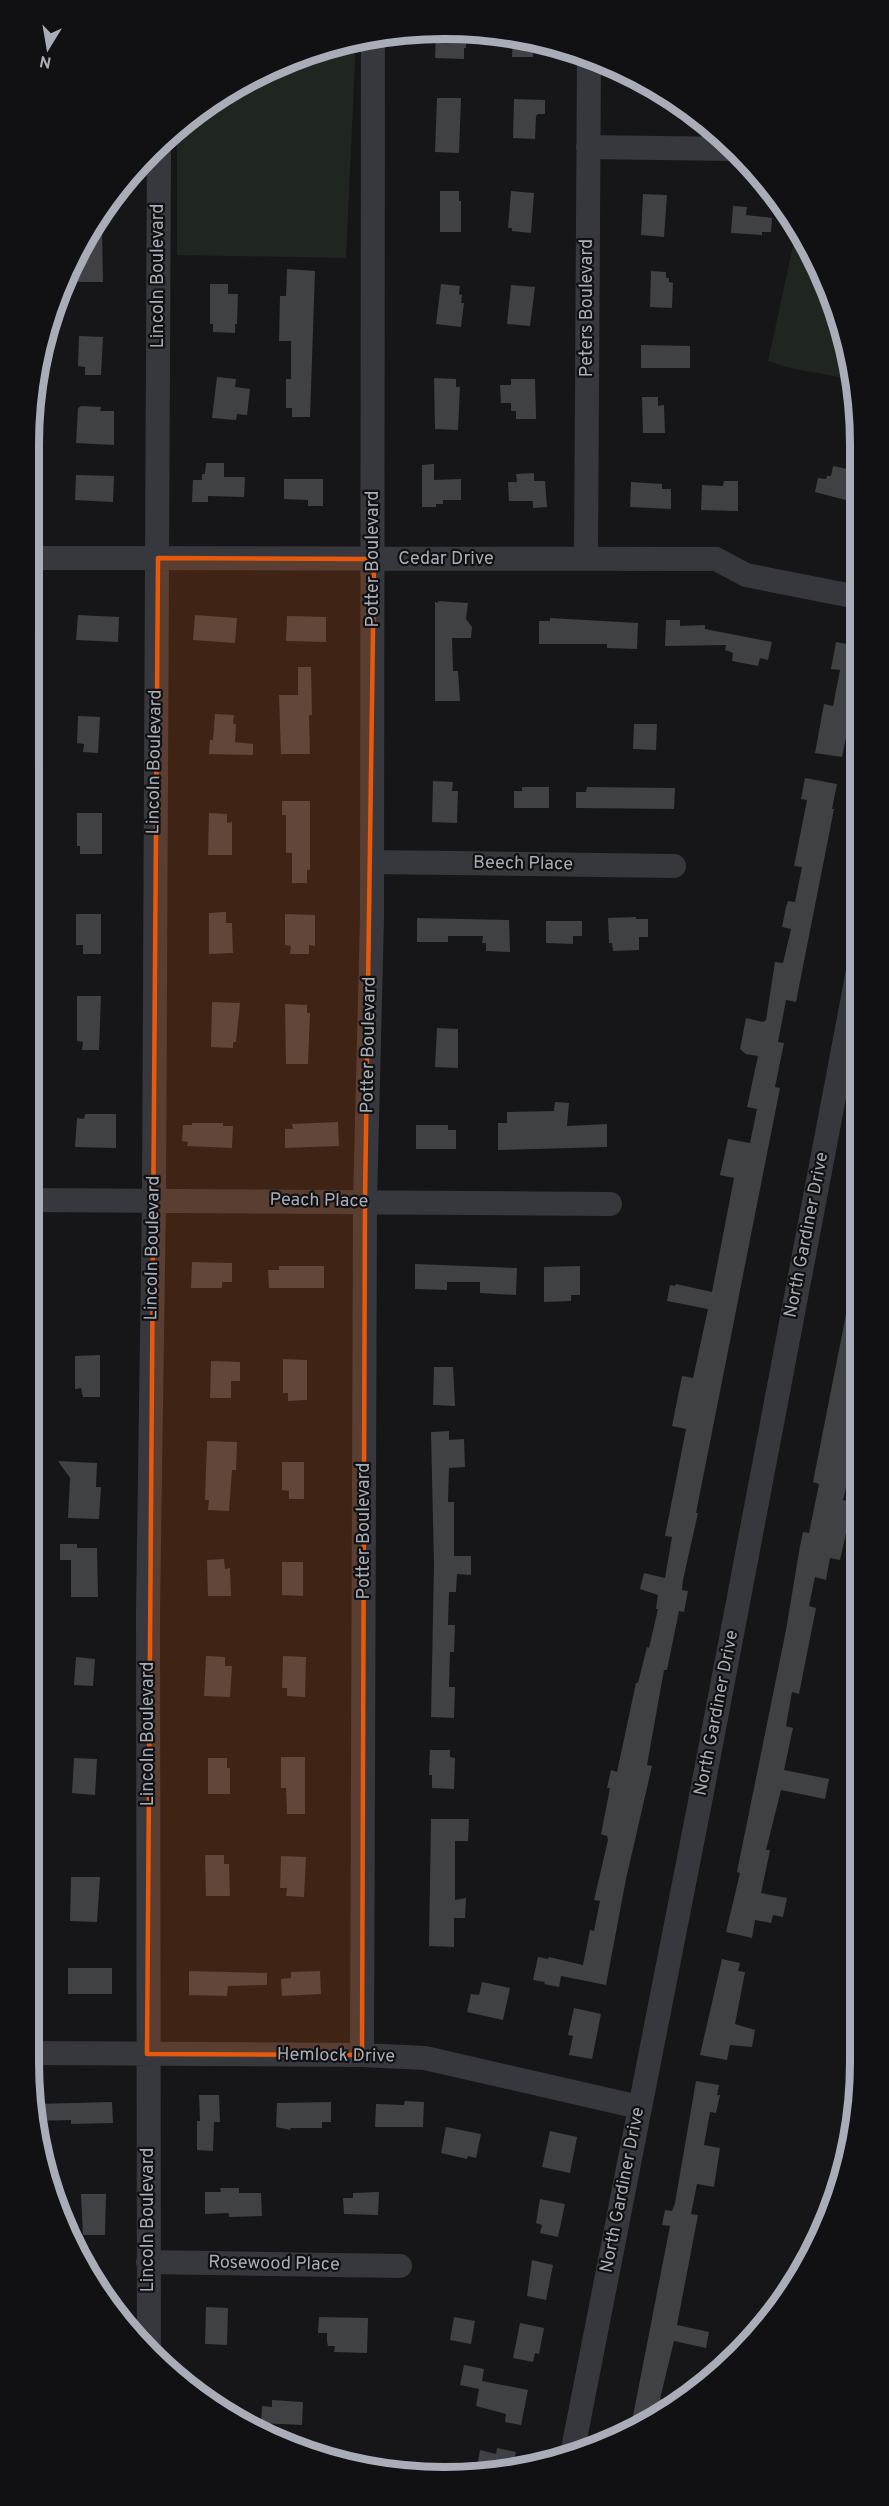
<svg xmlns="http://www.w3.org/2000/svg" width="889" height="2506" font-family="Overpass,sans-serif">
	<rect width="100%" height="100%" fill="#161618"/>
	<path fill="#1e261f" d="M356 40 346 258 177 255V127L236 84 310 51Z
		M793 246 809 248 818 261 854 380 790 368 768 361Z"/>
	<path fill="#404145" d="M465 30 466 48H464V59L435 58 436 31Z
		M513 36 534 40 533 57H512Z
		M437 98H461L459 153 435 152Z
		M514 99 545 100V114H538L536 116 535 139 513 138Z
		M440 191H459V201H461V232H440Z
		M511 191 534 193 531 233 512 231V228H508Z
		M643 194 667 195 664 237 641 235Z
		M733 206 747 207 746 215 772 218 771 232H762V235L731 233Z
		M102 228 103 282H78V250L91 229Z
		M287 269 315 271 310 417H292V408H286V379H291V341H279L280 296H286Z
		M651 271 666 272V278H669V282L673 283 672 308 650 307Z
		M210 284H228V294H238L237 324H235V333L213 332V324H210Z
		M441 284 460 286 459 294 462 295 461 303H464L461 327 436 324Z
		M511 285 535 287 530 326 507 324Z
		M79 336 103 337 101 375H85V367L78 366Z
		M641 345 690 346V368H641Z
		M217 377 236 379 235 387 250 389 247 415 237 414 236 420 212 418Z
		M434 378 456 379V387H460L458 430 435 429Z
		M511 379H535L536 419H516V411H511V403H501L500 385H511Z
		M642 397H658V406L664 405 665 433H643Z
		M81 406 101 407 100 411H114V445L76 443 78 408Z
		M206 463H224V477H245L244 497 208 496V502H192L193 480H202V474H205Z
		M434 464V480L461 479V500H443V504H436V507H422V465Z
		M833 466 857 471V503L815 492 818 478 826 479 827 476H831Z
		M534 473V481H545L547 507 533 508V501H509L508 482H517L516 474Z
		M76 475 114 476 113 502 75 500Z
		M284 479H323V506H308V500L284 499Z
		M724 481H738V511L701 510 702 485 723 486Z
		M631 482 662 484V489H671V509L630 507Z
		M438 601 468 603 466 619 472 627 471 638H452L453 671H458L460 701H435V602L439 603Z
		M78 615 119 617 118 642 76 640Z
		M195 615 237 618 235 643 193 640Z
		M287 616 326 617V642L286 641Z
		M550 618 638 623 637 649 607 648V644H539V621H550Z
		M666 620H680V626L705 625V629L772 642 768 660 760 658 758 666 732 661 733 653 725 650 726 645 665 646Z
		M836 642 857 646 858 680 842 757 815 753 824 704 833 706 840 670 831 669Z
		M298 667H311L312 715H309L310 754H281L279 695H298Z
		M215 714 234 715 233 724H236L235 742 253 744V755L209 754 210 740H213Z
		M78 716 100 717 98 753 83 752 84 744 77 743Z
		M634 724H657L656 750 633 749Z
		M805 778 837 784 832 809H834L796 1002 786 1000 778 1042 784 1043 775 1087 780 1088 696 1513H698L683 1580 682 1590 688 1591 684 1612 679 1611 667 1670H664L647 1765 652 1766 626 1879 606 1985 561 1976 559 1987 544 1984 545 1982 533 1980 538 1957 548 1959 549 1957 583 1965 590 1930 594 1931 600 1901 594 1900 608 1840 607 1836 601 1834 610 1788H607L611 1770 617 1772 636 1683H638L647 1647 649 1648 658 1609H656L658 1595 640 1589 644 1573 665 1578 672 1537 665 1536 686 1429 672 1426 682 1376 693 1378 708 1309 667 1301 670 1285 675 1286 676 1284 712 1292 734 1178 720 1175 728 1139 750 1143 757 1109 747 1107 758 1056 746 1054 740 1049 746 1018 763 1022 766 1020 775 962 783 963 791 929 782 927 786 907 788 901 795 902 802 867 794 866 807 800 801 799Z
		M433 781 453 782 452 791H458L457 823 432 822Z
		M522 787H549V808H514V791H522Z
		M587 787 675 788 674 809 576 808V792H586Z
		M282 801H310V870H307V883H292V853H286V815H282Z
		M77 813H102V854H80V846H77Z
		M209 813 227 814V823L232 822V855H208Z
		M226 912V923H232L233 953 209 954V913Z
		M76 914H101V954H83V945H76Z
		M285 914 315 915V946L309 945V954H290L291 946 285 945Z
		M636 917V919H648V937H639V950L613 951 612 943H609L608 918Z
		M417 918 509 920 510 952 486 951V943H482L483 936H448V942H417Z
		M546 921H582V936H573V944L546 943Z
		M77 996H101L99 1050H82L83 1042 77 1041Z
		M212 1002 240 1003 236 1042H233V1048L211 1047Z
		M285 1004 307 1005V1013H310L308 1064H286Z
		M437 1028 458 1029V1068L435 1067Z
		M555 1102 569 1103 567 1126 607 1124V1147L498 1150V1123H507V1112L554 1111Z
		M85 1114H116V1148L75 1147 77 1118 84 1119Z
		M338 1122 339 1146 285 1148V1129H293L292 1124Z
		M192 1123H223V1126H233L232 1148 187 1146 188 1142 182 1141 183 1125H192Z
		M416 1125H448V1130H456V1149H416Z
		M192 1262 232 1263V1282H222V1288H191Z
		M415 1264 517 1268 516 1295 480 1293V1282H447V1290L415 1289Z
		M279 1266H324V1288H269L268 1270H279Z
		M580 1266V1295H571V1301L544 1302V1267Z
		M852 1284H859V1383L850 1435 858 1436 843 1500 853 1502 840 1560 830 1558 826 1580 815 1577 809 1606 816 1608 799 1694 792 1692 786 1726 793 1728 784 1770 829 1779 825 1799 781 1790 766 1850H770L761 1893 787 1898 783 1917 773 1915 771 1923 755 1920 752 1938 726 1932 740 1873 737 1872 786 1630 800 1546 803 1532 809 1533 819 1484 813 1482Z
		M100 1355V1397H83L81 1388 75 1389V1356Z
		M283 1359 307 1360V1400L288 1401V1393H283Z
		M211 1361 240 1362V1381H231V1398H210Z
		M434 1367H453L455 1406 433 1405Z
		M449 1431V1440L464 1439 465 1467 449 1468 448 1502H454V1556H471V1575L457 1574 456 1592H449L448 1625H455L454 1652H450L449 1687H455L454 1718 431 1717 434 1565 431 1432Z
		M207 1441 237 1442 236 1470H232L229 1511 208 1510 209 1500H205Z
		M58 1461 97 1463 96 1487H101L99 1519 68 1518 70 1478Z
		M282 1462H304V1499H289V1491L282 1490Z
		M60 1544H77V1548H97L98 1597H71V1560H60Z
		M224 1559 225 1569 230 1568 231 1596H208L207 1560Z
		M282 1562H303V1596L282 1595Z
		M206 1656 225 1657V1666H232L230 1697 204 1696Z
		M283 1656 306 1657 305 1697 287 1696V1688H282Z
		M76 1657 95 1659 93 1686 74 1685Z
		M430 1750H450V1757L455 1758 454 1789 432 1788V1775H429Z
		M281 1757H305V1814H287L286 1788H281Z
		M74 1758 97 1759 95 1795 72 1793Z
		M208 1758H227V1768H230V1794H208Z
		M431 1819H469L468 1841H455V1900L466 1898 465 1918H454V1947L429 1946Z
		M205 1855H224V1864H229L230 1896H206Z
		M281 1856 306 1857 304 1897 286 1896 287 1888H280Z
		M71 1877H100L97 1922 70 1921Z
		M722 1959 740 1963 738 1971 745 1972 735 2024 755 2030 752 2047 730 2045 727 2060 700 2055Z
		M68 1968H112V1994H68Z
		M189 1971 267 1973V1985L228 1986 227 1996 189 1995Z
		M320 1971 321 1994 282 1996 281 1979 291 1978V1972Z
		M482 1982 510 1988 503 2020 467 2012 471 1994 479 1995Z
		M574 2008 601 2014 592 2059 569 2055 573 2036 568 2035Z
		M696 2081 719 2085 717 2095H720L716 2113 710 2112 704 2145 720 2148 714 2187 697 2184 691 2214 698 2215 677 2325 709 2332 706 2348 674 2341 660 2399 663 2400 660 2414 642 2423 632 2421 670 2226 662 2225 665 2210 672 2211 675 2203Z
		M199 2095H219L220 2122H214L213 2151 197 2150V2121H200Z
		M405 2101 424 2102 423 2127H375L376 2104 404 2105Z
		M112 2102 113 2123 71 2124V2120L35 2121 34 2104Z
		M331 2102V2122H322V2128H290L291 2130 276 2127 277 2103Z
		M446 2127 481 2134 476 2158 468 2156 467 2159 441 2153Z
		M550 2131 577 2137 570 2173 542 2167Z
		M220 2188H239V2193H261L262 2216 229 2217V2213L205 2214V2192H221Z
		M379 2192 378 2215 344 2214 343 2198H353V2193Z
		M81 2194H106L105 2235H83Z
		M540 2199 565 2204 558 2237 540 2233 542 2225 536 2223Z
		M532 2260 553 2265 546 2300 527 2296Z
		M206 2307 228 2308 227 2345 205 2344Z
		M319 2317 368 2318 367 2353 334 2352 335 2346H328L327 2342V2333H318Z
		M454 2317 475 2321 471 2344 450 2340Z
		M520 2323 544 2328 539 2354 535 2353 533 2362 513 2358Z
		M464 2365 484 2369 482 2381 528 2390 521 2425 505 2422 506 2414 476 2406 479 2389 460 2385Z
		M272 2400 303 2402 302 2425 261 2423 262 2406 272 2407Z
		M497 2448 516 2452 512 2470 485 2475 476 2473 480 2450 496 2454Z"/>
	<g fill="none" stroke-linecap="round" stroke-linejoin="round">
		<path stroke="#37383d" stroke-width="24" d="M588 147 731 149
			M28 558 716 559 746 575 857 597
			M586 558 589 58
			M372 862 674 866
			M28 1200 610 1204
			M28 2053 362 2055 425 2058 639 2107
			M362 2055 365 1202 372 918 373 36
			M148 2262 400 2266
			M149 2352 148 1612 154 1199 159 144
			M572 2454 700 1802 858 971"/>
	</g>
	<path fill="#e8590c" fill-opacity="0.2" stroke="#e8590c" stroke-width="4.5" stroke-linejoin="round" d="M158 558 374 559 365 1202 362 2055 147 2054Z"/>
	<g text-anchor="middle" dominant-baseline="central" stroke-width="4.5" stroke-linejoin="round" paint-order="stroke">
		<g font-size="18" fill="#a8adb8" stroke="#111113">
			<text transform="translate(158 276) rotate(-90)">Lincoln Boulevard</text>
			<text transform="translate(587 308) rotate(-90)">Peters Boulevard</text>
			<text transform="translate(373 559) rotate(-90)">Potter Boulevard</text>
			<text x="446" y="559">Cedar Drive</text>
			<text transform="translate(155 762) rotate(-89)">Lincoln Boulevard</text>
			<text transform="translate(523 864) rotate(1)">Beech Place</text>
			<text transform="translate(369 1045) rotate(-89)">Potter Boulevard</text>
			<text transform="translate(319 1201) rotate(1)">Peach Place</text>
			<text transform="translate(807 1235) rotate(-79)">North Gardiner Drive</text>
			<text transform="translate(153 1248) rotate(-89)">Lincoln Boulevard</text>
			<text transform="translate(364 1531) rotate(-90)">Potter Boulevard</text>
			<text transform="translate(717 1713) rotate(-79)">North Gardiner Drive</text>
			<text transform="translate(148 1734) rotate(-90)">Lincoln Boulevard</text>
			<text transform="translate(336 2056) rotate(1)">Hemlock Drive</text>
			<text transform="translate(623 2190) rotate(-79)">North Gardiner Drive</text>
			<text transform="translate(148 2220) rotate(-90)">Lincoln Boulevard</text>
			<text transform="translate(274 2264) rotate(1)">Rosewood Place</text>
		</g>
	</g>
	<path d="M0 0H889V2506H0ZM444 39H445A405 405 0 0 1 850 444V2062A405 405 0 0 1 445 2467H444A405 405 0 0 1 39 2062V444A405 405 0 0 1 444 39Z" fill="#111113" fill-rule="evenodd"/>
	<path fill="none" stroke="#a8adb8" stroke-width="8" d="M444 39H445A405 405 0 0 1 850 444V2062A405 405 0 0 1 445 2467H444A405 405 0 0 1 39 2062V444A405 405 0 0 1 444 39Z"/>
	<g transform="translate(48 48) rotate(191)" stroke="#111113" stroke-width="4.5" paint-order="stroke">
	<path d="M0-4.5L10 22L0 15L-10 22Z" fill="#a8adb8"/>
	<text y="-9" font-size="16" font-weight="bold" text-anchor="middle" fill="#a8adb8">N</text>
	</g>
</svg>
